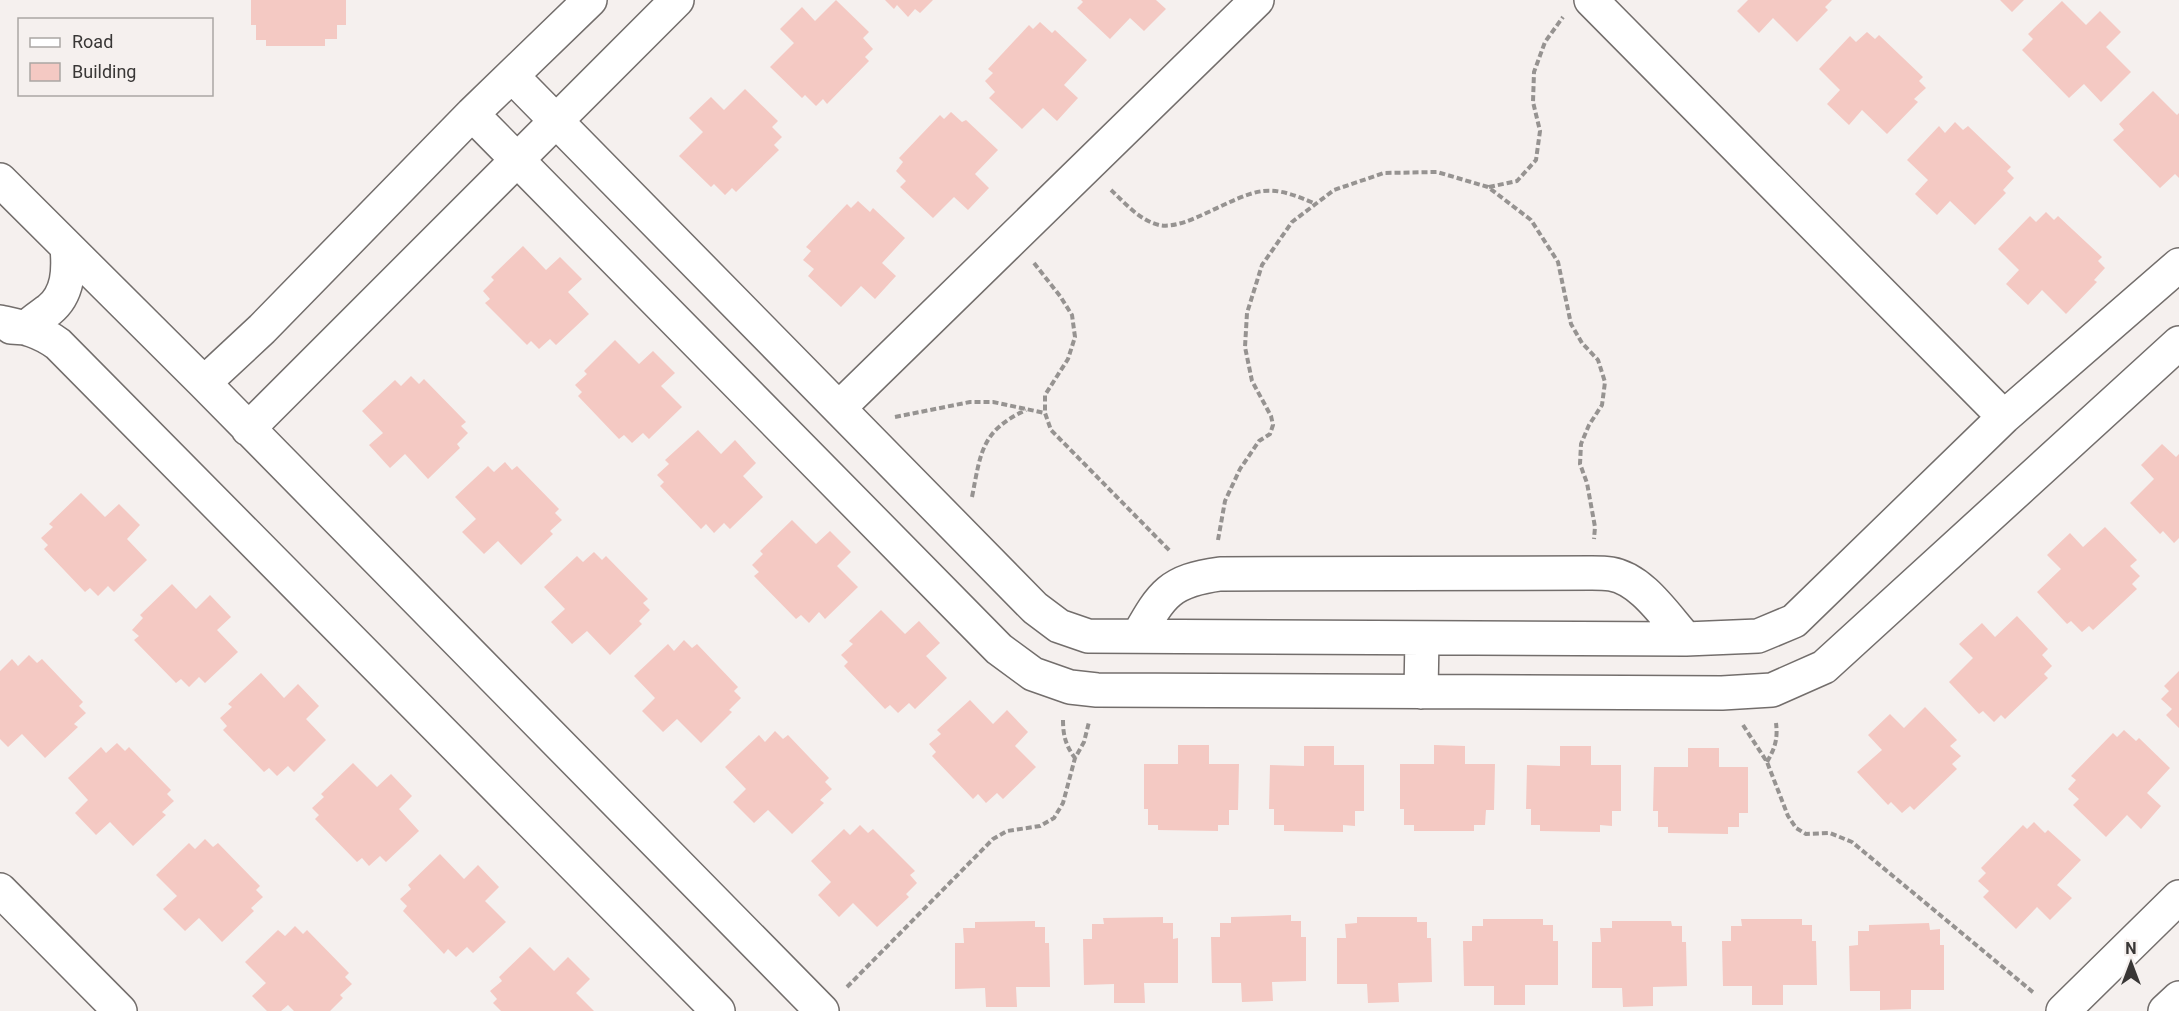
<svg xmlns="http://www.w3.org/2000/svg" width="2179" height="1011" font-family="Roboto,sans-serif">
	<rect width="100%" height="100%" fill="#f5f0ee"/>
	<path fill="#f4c9c3" d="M251 0H346V25H337V39H325V46H266V40H256V25H251Z
		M836 0 869 32 863 38 873 49 865 57 869 61 827 104 823 99 816 106 805 95 802 98 770 67 794 43 780 29 802 7 815 21Z
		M885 0H933L920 13 915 9 908 17 897 5 894 9Z
		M1081 0H1156L1166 9 1144 31 1130 18 1110 39 1077 8 1083 2Z
		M1748 0H1832L1825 7 1828 10 1797 42 1773 18 1759 33 1737 11Z
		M2000 0H2024L2012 12Z
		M2062 1 2086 25 2100 11 2121 32 2106 47 2131 72 2101 102 2084 84 2069 98 2022 50 2033 39 2028 34Z
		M1040 22 1052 33 1055 30 1087 60 1064 85 1078 98 1057 121 1043 108 1022 129 989 98 995 92 985 81 993 73 988 69 1029 25 1033 29Z
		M1867 32 1875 39 1879 35 1923 77 1919 81 1926 88 1914 99 1918 102 1887 134 1862 110 1849 125 1827 104 1840 90 1819 69 1850 36 1856 42Z
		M745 89 778 121 772 127 782 137 774 145 779 150 736 192 732 188 725 195 714 184 711 187 679 156 703 132 689 118 711 97 724 110Z
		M2153 91 2177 115 2179 113V178L2175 174 2160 188 2113 140 2124 130 2119 124Z
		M951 112 962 122 966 120 998 150 975 174 989 188 968 210 954 197 933 218 900 187 906 181 896 171 903 162 899 158 940 115 944 119Z
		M1955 122 1963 130 1968 126 2011 167 2007 171 2014 178 2003 190 2006 193 1975 225 1950 201 1937 215 1915 194 1928 180 1907 160 1939 126 1945 133Z
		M858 201 870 212 873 208 905 238 882 263 896 276 875 299 861 286 841 307 808 276 814 269 803 260 811 251 806 247 847 204 851 208Z
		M2046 212 2054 220 2058 216 2102 257 2098 261 2105 268 2094 280 2097 282 2066 314 2042 290 2028 305 2006 284 2019 270 1998 249 2030 216 2036 222Z
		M523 246 546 270 560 257 582 279 568 292 589 314 556 345 550 339 539 349 531 341 527 345 485 303 490 299 483 291 494 280 491 277Z
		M615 340 639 364 653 351 675 373 661 386 682 407 649 439 643 433 632 443 624 435 619 439 578 396 582 392 575 385 587 374 584 371Z
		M411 376 419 384 424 379 466 422 461 426 468 433 457 444 460 448 428 479 405 454 390 468 369 445 383 433 362 411 395 380 401 386Z
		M698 430 721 454 735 440 756 463 743 476 763 497 730 529 724 523 714 533 706 524 701 529 660 486 664 482 657 475 669 464 665 460Z
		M2162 444 2176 457 2179 454V538L2174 543 2163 531 2160 534 2130 503 2154 479 2141 465Z
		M505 462 512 470 517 466 559 509 555 513 562 520 550 531 553 534 521 565 498 541 484 554 462 532 476 519 455 497 488 466 494 472Z
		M81 493 105 517 119 504 140 525 127 539 147 560 114 592 108 586 98 596 90 588 85 592 44 549 48 545 41 538 53 527 49 524Z
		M792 520 816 544 830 531 851 552 837 566 858 587 825 619 819 612 809 623 801 615 796 619 754 576 759 572 752 565 763 554 760 551Z
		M2105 527 2137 560 2130 566 2140 576 2132 584 2137 589 2093 630 2089 626 2082 632 2071 621 2067 624 2037 592 2061 569 2047 555 2070 533 2083 547Z
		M594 552 602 560 606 556 648 599 643 603 650 610 639 621 642 624 610 655 587 631 572 644 551 622 565 609 544 587 577 556 583 562Z
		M172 584 196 609 210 595 231 617 217 630 238 652 205 683 199 677 189 687 181 679 176 683 134 640 139 636 132 630 143 618 140 615Z
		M881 610 905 634 919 621 940 643 926 656 947 678 915 709 909 703 898 713 890 705 885 709 844 666 848 662 841 655 853 644 849 641Z
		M2017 616 2048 649 2042 655 2052 666 2044 674 2048 678 2005 719 2001 715 1994 722 1983 711 1979 714 1949 682 1973 658 1959 644 1982 623 1995 637Z
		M684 640 692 648 697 644 738 687 734 691 741 698 729 710 732 712 701 743 677 719 663 732 642 711 655 698 634 676 668 644 674 651Z
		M29 655 37 663 42 659 83 702 79 706 86 713 74 724 78 727 45 758 22 734 8 747 0 739V671L12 659 18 666Z
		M2179 671V728L2166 715 2172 709 2161 699 2169 691 2164 686Z
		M261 673 284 698 298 684 319 706 306 719 326 740 294 772 288 766 277 776 269 768 264 772 223 730 227 726 220 718 232 707 228 704Z
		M970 700 993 724 1007 710 1028 732 1015 746 1036 767 1003 799 997 793 986 803 978 794 973 799 932 756 936 752 929 744 941 734 937 730Z
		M1925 707 1957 740 1950 746 1961 756 1952 764 1957 769 1914 810 1910 806 1902 813 1891 802 1888 805 1857 772 1882 750 1868 735 1890 714 1904 728Z
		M2124 730 2136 741 2139 738 2170 768 2147 793 2161 806 2141 829 2127 815 2106 837 2073 805 2079 799 2068 789 2076 780 2071 776 2113 733 2117 737Z
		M775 731 783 739 788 735 829 778 825 782 832 789 820 800 824 803 792 834 768 810 754 823 733 802 746 789 725 767 759 735 765 742Z
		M117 743 125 751 129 747 171 790 167 794 174 801 162 812 166 815 133 846 110 822 96 835 75 813 88 800 68 778 101 747 106 753Z
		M1178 745H1209V764H1239L1238 810H1229V825H1218V831L1158 830V825H1148V809H1144V764H1178Z
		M1434 745 1465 746V764H1495L1494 810H1486L1485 825H1474V831H1414V825H1404V809H1400V764H1434Z
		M1304 746H1334V765H1364V811H1355V826L1343 825V832L1284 831V825H1274V809H1269L1270 765 1304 766Z
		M1560 746H1591V765H1621V811H1612V826L1600 825V832L1540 831V825H1531V809H1526L1527 765 1560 766Z
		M1688 748H1719V767H1748V813H1739V827H1728V834L1668 833V827H1658V811H1653L1654 767H1688Z
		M353 763 377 787 391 774 412 796 399 809 419 831 386 862 380 856 369 866 362 858 357 862 315 819 319 815 312 808 324 797 321 794Z
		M2034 822 2045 833 2048 830 2081 860 2057 885 2072 898 2050 920 2037 907 2016 929 1983 897 1989 891 1978 881 1986 873 1981 868 2023 825 2027 829Z
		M860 825 868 833 873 829 915 871 910 875 917 883 906 894 909 897 877 927 853 903 839 917 818 895 831 882 811 861 844 829 850 835Z
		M205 839 213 847 218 843 260 886 256 890 263 897 251 908 254 911 222 942 199 918 185 931 163 909 177 896 156 875 189 843 195 849Z
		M440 854 464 879 478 865 499 887 485 901 506 922 473 953 467 947 456 957 448 949 444 954 403 911 407 906 400 899 411 889 408 885Z
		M1291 915V921H1301V937H1306V981L1272 982 1273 1001 1242 1002 1241 983H1212L1211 937H1220V923H1231V917Z
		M1163 917V923H1173V939L1178 938V983H1144L1145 1003H1114V984L1084 985 1083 939H1092V924H1104L1103 918Z
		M1357 917H1417V922H1427V938H1431L1432 982 1398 983 1399 1002 1368 1003 1367 984H1337V938H1346L1345 924 1357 923Z
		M1483 919H1543V925H1553V941H1558V985H1525V1005H1494V986H1464L1463 941H1472V926H1483Z
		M1741 919H1802V925H1812V941H1816L1817 985H1783V1005H1752V986H1723L1722 941H1731V926H1742Z
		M1035 921V927H1045V943H1049L1050 987H1016L1017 1007H986L985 988 955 989V943H964L963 928H975V922Z
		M1612 921H1671L1672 926H1682V942H1686L1687 986 1653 987V1006L1623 1007 1622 988H1592V942H1601L1600 928H1612Z
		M1929 923 1930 930 1940 929V945H1944V990H1911V1009L1880 1010V991H1850L1849 946 1858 945V931H1869V925Z
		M295 926 303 934 307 930 349 973 345 977 352 984 340 995 343 998 330 1011H294L288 1005 281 1011H267L252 996 266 983 245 962 278 930 285 936Z
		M530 947 554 971 568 957 590 979 576 993 594 1011H501L493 1003 497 999 490 991 502 981 499 977Z"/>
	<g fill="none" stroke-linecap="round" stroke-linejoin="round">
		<g stroke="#736e6c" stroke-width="36">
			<path id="minor" d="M1591 0 2004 417
				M512 76 1035 608 1059 626 1088 636 1686 639 1758 636 1794 621 2004 417 2179 265
				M472 114 999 649 1033 674 1070 687 1097 690 1722 693 1772 690 1824 667 2179 343
				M0 180 204 383 822 1011
				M0 322C22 327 39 330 58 344L718 1011
				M11 327 26 328C33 321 41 316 49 310 69 294 69 269 67 247
				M204 383 262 329 472 114 590 0
				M839 408 1257 0
				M248 429 677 0
				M1138 636C1162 594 1169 581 1220 574L1592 573C1598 573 1605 573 1611 574 1642 579 1666 617 1686 639
				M1421 692 1422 638
				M0 890 120 1011
				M2063 1011 2179 897
				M2165 1011 2179 998"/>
		</g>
		<path stroke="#969391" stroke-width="4" stroke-dasharray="6 3" stroke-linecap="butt" d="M1489 187 1517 181 1536 160 1540 131 1533 102 1534 72 1545 42 1563 17
			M1111 190C1125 203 1139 220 1159 225 1186 231 1231 195 1263 191 1282 189 1299 197 1316 204
			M1034 263 1060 296 1072 315 1075 337 1068 359 1045 395V413L1051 430 1170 551
			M895 417 970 402H993L1045 413
			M972 497C981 452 981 431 1026 410
			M1218 540 1225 501 1240 469 1259 441 1270 434 1273 425 1271 416 1252 381 1245 347 1247 313 1262 265 1292 222 1334 190 1384 173 1437 172 1488 187 1531 220 1558 262 1571 324 1582 343 1598 360 1605 382 1602 405 1589 425 1581 444 1580 464 1587 483 1595 527 1594 539
			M1063 720C1063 736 1066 746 1075 758
			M1743 725 1767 762 1788 816 1796 828 1806 834 1830 833 1852 842 2034 993
			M1767 762C1775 748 1778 739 1776 723
			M847 987 993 839 1007 831 1040 826 1054 818 1063 803 1075 758 1084 742 1089 722"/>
		<use href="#minor" stroke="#fff" stroke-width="33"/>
	</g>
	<rect x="18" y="18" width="195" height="78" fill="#f5f0ee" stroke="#aaa6a4" stroke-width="1.5"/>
	<rect x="30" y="38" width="30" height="9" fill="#ffffff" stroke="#aaa6a4" stroke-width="1.5"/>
	<text x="72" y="48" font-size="18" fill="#393736">Road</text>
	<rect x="30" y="63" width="30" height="18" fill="#f4c9c3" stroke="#aaa6a4" stroke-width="1.5"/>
	<text x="72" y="78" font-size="18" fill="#393736">Building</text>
	<g transform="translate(2131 963)" stroke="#f5f0ee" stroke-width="4.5" paint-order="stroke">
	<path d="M0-4.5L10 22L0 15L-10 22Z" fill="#393736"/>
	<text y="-9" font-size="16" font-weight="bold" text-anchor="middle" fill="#393736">N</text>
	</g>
</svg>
